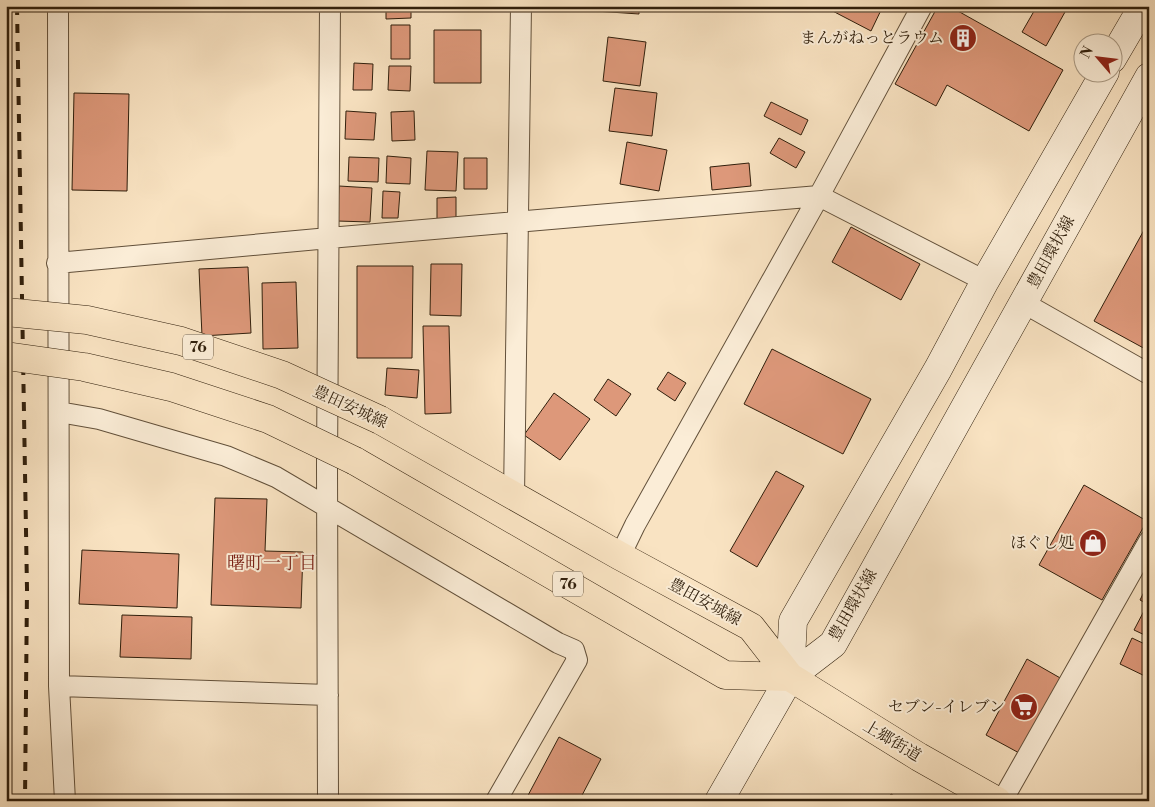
<svg xmlns="http://www.w3.org/2000/svg" width="1155" height="807" font-family="'Libre Bodoni','Noto Serif JP',serif">
	<rect width="100%" height="100%" fill="#f9e3c2"/>
	<filter id="stains"><feTurbulence type="fractalNoise" baseFrequency=".004" numOctaves="4"/><feColorMatrix values="0 0 0 0 .2 0 0 0 0 .09 0 0 0 0 .02 0 0 0 .5 -.17"/></filter>
	<radialGradient id="worn" r=".72"><stop offset=".6" stop-color="#630" stop-opacity="0"/><stop offset="1" stop-color="#630" stop-opacity=".3"/></radialGradient>
	<path fill="#dd987a" stroke="#301f0c" d="M261 6H293L292 11Z
		M386 6H411V18L386 19Z
		M563 6H590V11L563 10Z
		M596 6H639V14L595 11Z
		M823 6H883L871 31Z
		M938 6H949L1063 70 1029 131 947 85 936 106 895 84Z
		M1037 6H1055L1065 12 1046 46 1022 32Z
		M391 25H410V59H391Z
		M434 30H481V83H434Z
		M608 37 646 42 640 86 603 81Z
		M354 63 373 64 372 90H353Z
		M389 66H411L410 91 388 90Z
		M615 88 657 93 652 136 609 131Z
		M74 93 129 94 127 191 72 190Z
		M771 102 808 120 801 135 764 116Z
		M346 111 376 113 374 140 345 139Z
		M414 111 415 140 392 141 391 112Z
		M779 138 805 152 796 168 770 153Z
		M627 142 667 150 659 191 620 184Z
		M427 151 458 152 456 191 425 190Z
		M387 156 411 158 410 184 386 183Z
		M349 157 379 158 378 182 348 181Z
		M464 158H487V189H464Z
		M749 163 751 186 712 190 710 167Z
		M339 186 372 188 370 222 337 221Z
		M383 191 400 192 398 218H382Z
		M456 197V218L437 219V198Z
		M1149 221V351L1094 321Z
		M851 227 920 264 901 300 832 262Z
		M431 264H462L461 316 430 315Z
		M357 266H413L412 358H357Z
		M248 267 251 333 202 336 199 269Z
		M296 282 298 348 263 349 262 283Z
		M423 326H449L451 413 425 414Z
		M772 349 871 399 843 454 744 404Z
		M387 368 419 370 417 398 385 395Z
		M668 372 686 383 675 401 657 389Z
		M608 379 631 394 616 416 594 400Z
		M554 393 590 419 560 460 524 435Z
		M776 471 804 486 757 567 730 551Z
		M1084 485 1147 521 1102 600 1039 565Z
		M215 498 267 499 265 551 303 552 301 608 211 605Z
		M82 550 179 554 177 608 79 604Z
		M1149 582V605L1140 600Z
		M1145 609 1149 611V637L1134 630Z
		M122 615 192 617 191 659 120 657Z
		M1132 638 1149 646V678L1120 664Z
		M1027 659 1062 679 1021 754 986 735Z
		M559 737 601 759 579 801H525Z
		M891 794 903 801H887Z"/>
	<g fill="none" stroke-linecap="round" stroke-linejoin="round">
		<g stroke="#62503a" stroke-width="22">
			<path id="street" d="M58 6 59 686 65 801
				M57 263 329 238 819 196 985 281
				M1022 302 1149 374
				M59 412 99 419 226 456 276 477 558 643 574 650 577 660 496 801
				M514 496 521 6
				M620 556 635 525 819 196 922 6
				M59 686 328 695
				M328 801 327 466 330 6
				M1002 801 1149 541"/>
		</g>
		<g stroke="#301f0c" stroke-width="29">
			<path id="secondary" d="M1112 59 1143 6
				M790 677 793 621 938 369 985 281 1105 72
				M719 801 790 677 833 644 1149 77"/>
		</g>
		<g stroke="#301f0c" stroke-width="29">
			<path id="primary" d="M380 420 620 556 751 627 790 677 919 757 997 801
				M355 461 725 675 790 677"/>
		</g>
		<use href="#street" stroke="#fbedd7" stroke-width="20"/>
		<use href="#secondary" stroke="#fbedd7" stroke-width="28"/>
		<use href="#primary" stroke="#f9e3c2" stroke-width="28"/>
		<path stroke="#301f0c" stroke-width="4" stroke-dasharray="9 9" stroke-linecap="butt" d="M17 6 27 589 25 801"/>
		<g stroke="#301f0c" stroke-width="29" stroke-linecap="butt">
			<path id="primary-bridge" d="M6 312 87 320 181 341 282 375 380 420
				M6 356 84 367 171 387 268 419 355 461"/>
		</g>
		<use href="#primary-bridge" stroke="#f9e3c2" stroke-width="28"/>
	</g>
	<defs>
		<g id="building-disc" transform="scale(1.4375)"><circle r="9.5" fill="#8f2418" stroke="#fbedd7"/><path d="M-4-6H4V6H1V3H-1V6H-4ZM-2.5-4.3h1.7v1.8h-1.7ZM.8-4.3h1.7v1.8H.8ZM-2.5-1h1.7V.8h-1.7ZM.8-1h1.7V.8H.8Z" fill="#fff"/></g>
		<g id="shop-disc" transform="scale(1.4375)"><circle r="9.5" fill="#8f2418" stroke="#fbedd7"/><path d="M-5-2.5h2.3a2.7 3.5 0 0 1 5.4 0H5L5.5 6h-11ZM-1.5-2.5h3a1.5 2.3 0 0 0-3 0Z" fill="#fff"/></g>
		<g id="supermarket-disc" transform="scale(1.4375)"><circle r="9.5" fill="#8f2418" stroke="#fbedd7"/><path d="M-6-5.5h2.5l.6 2H6L4.5 2H-2.5L-4.4-4H-6ZM-1.5 3.2a1.3 1.3 0 1 0 .1 0ZM3 3.2a1.3 1.3 0 1 0 .1 0Z" fill="#fff"/></g>
	</defs>
	<g fill-rule="evenodd">
		<use href="#building-disc" x="963" y="38"/>
		<use href="#shop-disc" x="1093" y="543"/>
		<use href="#supermarket-disc" x="1024" y="707"/>
	</g>
	<g text-anchor="middle" dominant-baseline="central" stroke-width="4" stroke-linejoin="round" paint-order="stroke">
		<g fill="#fbedd7" stroke="#6d5d49" stroke-width="1">
			<rect x="183" y="334.5" width="30" height="25" rx="4"/>
			<rect x="553" y="571.5" width="30" height="25" rx="4"/>
		</g>
		<g font-size="15" font-weight="bold" fill="#301f0c">
			<text x="198" y="347">76</text>
			<text x="568" y="584">76</text>
		</g>
		<g font-size="16" fill="#301f0c" stroke="#fbedd7" text-anchor="end">
			<text x="944" y="38">まんがねっとラウム</text>
			<text x="1074" y="543">ほぐし処</text>
			<text x="1005" y="707">セブン-イレブン</text>
		</g>
		<g font-size="16" fill="#301f0c" stroke="#fbedd7">
			<text transform="translate(1051 252) rotate(-61)">豊田環状線</text>
			<text transform="translate(350 407) rotate(25)">豊田安城線</text>
			<text transform="translate(705 602) rotate(29)">豊田安城線</text>
			<text transform="translate(853 605) rotate(-60)">豊田環状線</text>
			<text transform="translate(892 741) rotate(31)">上郷街道</text>
		</g>
		<g font-size="18" fill="#7a1f14" stroke="#fbedd7">
			<text x="272" y="563">曙町一丁目</text>
		</g>
	</g>
	<rect width="1155" height="807" fill="none" stroke="#f9e3c2" stroke-width="25"/>
	<rect x="8" y="8" width="1140" height="792" fill="none" stroke="#301f0c" stroke-width="2.5"/>
	<rect x="12" y="12" width="1130" height="782" fill="none" stroke="#301f0c"/>
	<g transform="translate(1098 58) rotate(298)"><circle r="24" fill="#fbedd7" stroke="#aa9b86"/>
	<path d="M0-4L9 19L0 12L-9 19Z" fill="#8f2418"/>
	<text y="-8" font-size="14" font-weight="bold" text-anchor="middle" fill="#301f0c">N</text>
	</g>
	<rect width="100%" height="100%" filter="url(#stains)"/>
	<rect width="100%" height="100%" fill="url(#worn)"/>
</svg>
